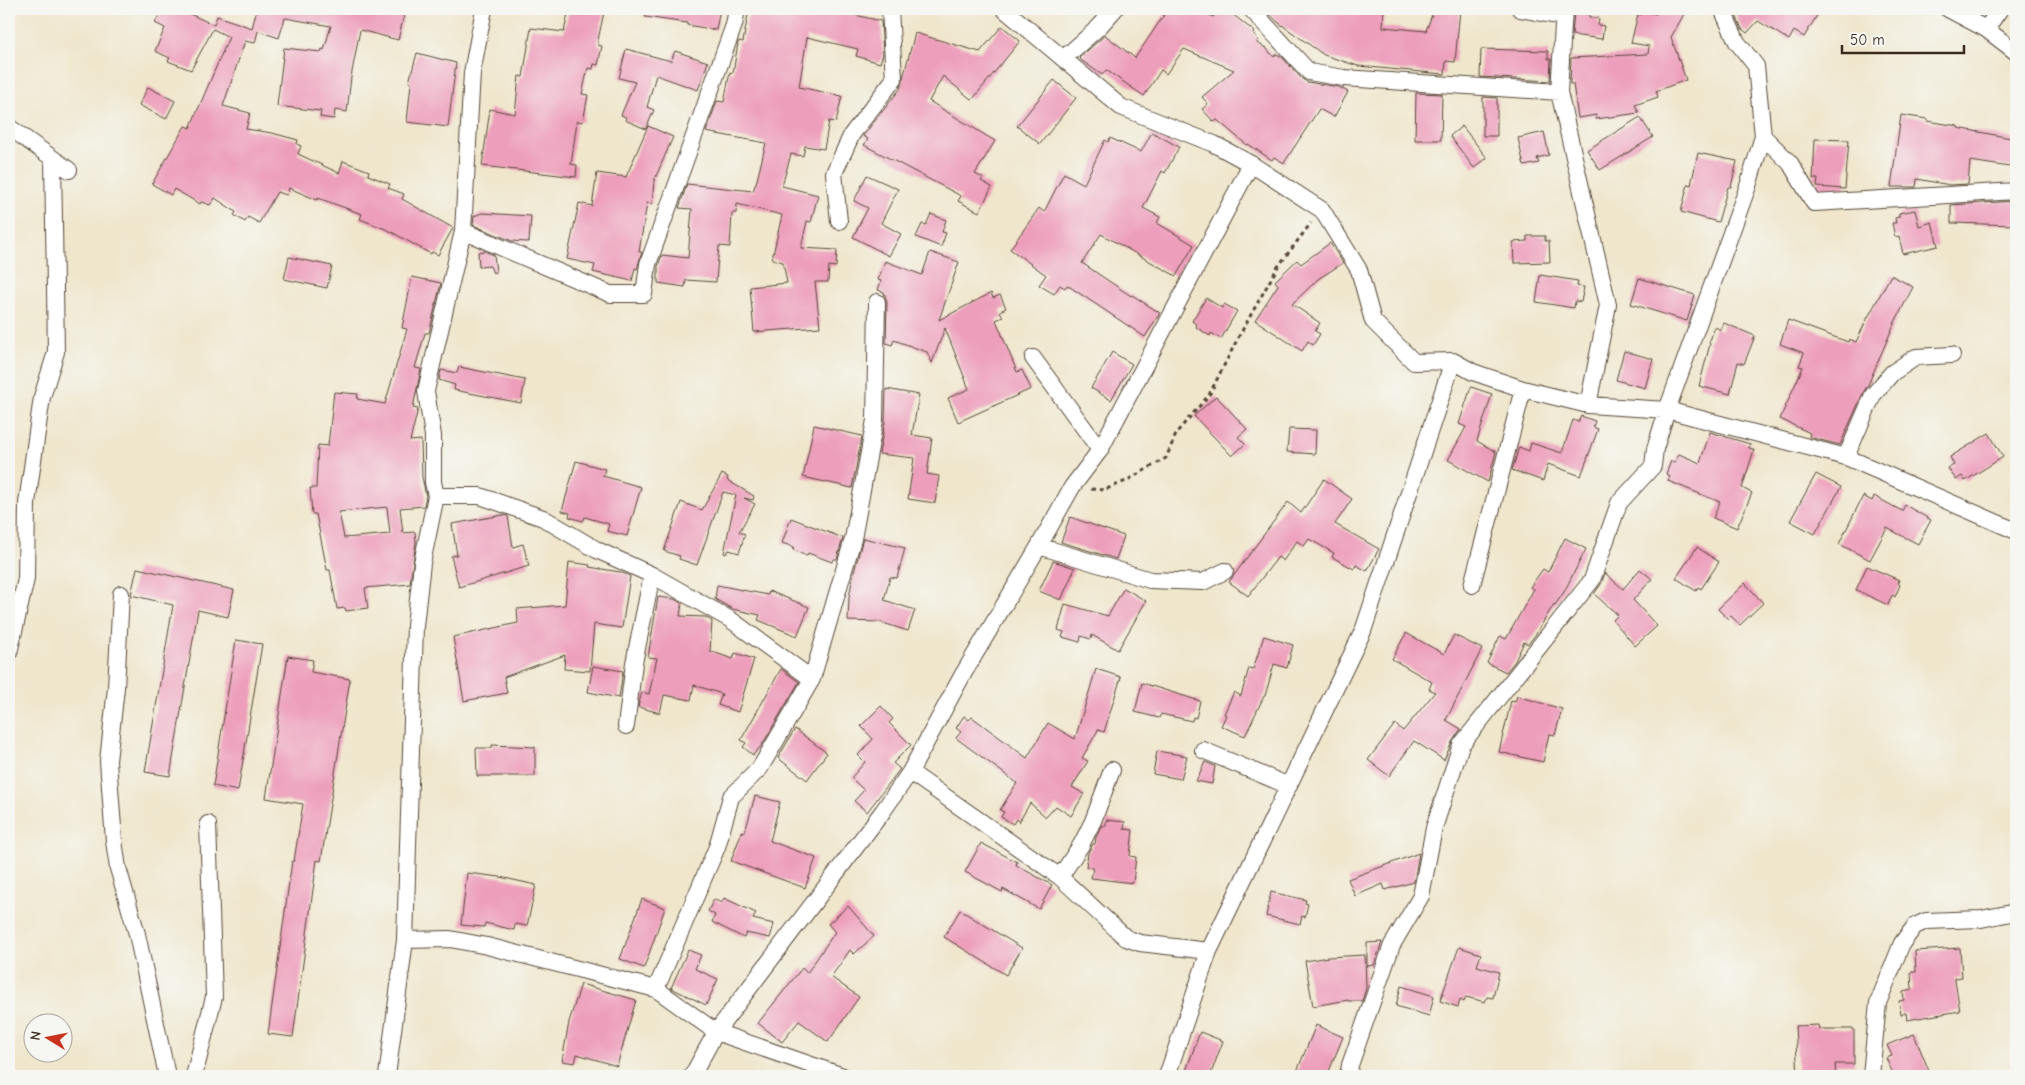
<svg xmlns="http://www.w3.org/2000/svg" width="2025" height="1085" font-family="'Comic Neue',sans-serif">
	<rect width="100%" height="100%" fill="#f6f6f2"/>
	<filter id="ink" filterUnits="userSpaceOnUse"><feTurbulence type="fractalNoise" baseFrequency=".02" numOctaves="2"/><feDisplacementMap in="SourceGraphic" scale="10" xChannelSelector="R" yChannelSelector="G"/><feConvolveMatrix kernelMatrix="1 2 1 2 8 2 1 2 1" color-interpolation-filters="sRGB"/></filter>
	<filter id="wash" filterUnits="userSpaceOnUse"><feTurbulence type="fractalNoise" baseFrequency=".0096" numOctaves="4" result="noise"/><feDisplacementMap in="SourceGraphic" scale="20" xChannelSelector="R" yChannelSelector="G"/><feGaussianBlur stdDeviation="1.12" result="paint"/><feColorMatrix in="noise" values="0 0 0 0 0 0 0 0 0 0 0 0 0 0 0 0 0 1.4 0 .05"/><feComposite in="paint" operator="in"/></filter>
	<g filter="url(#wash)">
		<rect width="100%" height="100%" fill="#efe6cc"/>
		<g id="blocks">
			<path fill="#ed9ebb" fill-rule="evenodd" d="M162 9H179L214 25 217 16 252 28 257 9H397L405 11 398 40 360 30 351 77 347 112 335 110 334 119 320 117 321 111 277 106 284 48 321 52 322 49 324 50 331 26 285 18 279 38 258 31 255 43 245 41 223 106 250 113 246 129 272 133 298 140 297 144 301 146 298 154 339 173 343 161 369 171 368 175 390 184 388 188 404 194 402 199 453 228 438 255 432 252 431 254 388 230 360 219 362 214 318 198 317 200 289 188 287 195 277 192 259 223 248 217 245 222 234 215 236 212 215 198 210 205 201 202 200 204 174 189 171 195 152 184 185 126 190 128 229 37 213 29 191 70 168 61 170 58 155 51 165 28 155 23Z
				M569 9H584L604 12 598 40V45L602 46 598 65 594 64 593 69 588 68 582 94 588 95 583 122 577 121 571 164 577 165 576 177 482 166 490 109 515 114 519 76 523 77 531 28 564 32Z
				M646 9H720L716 30 687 25V23L645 17Z
				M749 9H794L821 14 822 9H829L881 21 883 54 880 63 856 56 858 49 807 37 799 87 842 96 836 122 829 121 824 149 805 146 803 156 791 154 782 186 818 195 811 222 807 221 801 248 837 250 836 267 829 266 828 282H815L820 327 754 332 750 287 787 283 783 262 772 259 782 215 737 204 736 213H732L730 247 719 246 716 282 686 280 685 287 658 283V266L662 255 688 258 692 209 679 208 687 184 753 191 757 180 766 143 706 132 717 101 724 102 730 72 733 73 738 43 739 41 743 42Z
				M1168 9H1198L1213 17 1216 9H1226L1255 32 1253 33 1258 39 1257 43 1266 48 1274 57 1276 54 1281 56 1302 79 1307 82 1339 87 1348 92 1334 117 1319 109 1284 163 1274 157 1272 160 1248 144 1247 145 1217 120 1214 122 1202 109 1208 104 1202 97 1234 70 1184 49 1166 74 1161 70 1144 96 1106 70 1102 75 1081 60 1079 58 1105 35 1135 58Z
				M1264 9H1384L1383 27 1426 31 1434 9H1460L1455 62 1446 61 1445 74H1443L1358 66 1324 55 1279 23Z
				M1659 9H1687L1671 37 1686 80 1656 91 1658 97 1635 105 1639 113 1596 119V115L1578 118 1573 84H1570V82L1571 58 1648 54 1649 46 1631 43 1638 14 1641 15 1642 11 1656 14Z
				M1733 9H1821L1804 37 1794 31 1789 40 1758 21 1747 33 1742 29Z
				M1574 12 1589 14V17L1599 18 1598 25 1604 26 1602 39 1572 35Z
				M1002 26 1020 41 972 100 943 76 929 101 995 141 975 174 983 178 981 181 992 187 979 212 958 201 961 196 864 145 868 139 863 136 900 89 915 33 980 52Z
				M626 49 671 61 675 51 708 62 698 90 656 75 647 107 654 110 646 129 625 120 626 117 621 115 635 82 619 78Z
				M1481 49 1548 51V59H1551L1550 81 1480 77Z
				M417 53 456 63 448 127 407 122 411 83 409 82Z
				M1054 80 1076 98 1040 144 1017 126Z
				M148 87 175 101 166 119 139 105Z
				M1416 93 1442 94 1441 140H1415Z
				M1483 97 1497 98V136H1483Z
				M1901 115 1927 119V121L1958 126V128L2016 139V168L1970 161 1968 184 1950 185 1917 179 1916 187H1891Z
				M1640 117 1653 137 1600 170 1587 150Z
				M648 126 673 137 654 181 652 204 647 203 639 252H642L637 269 635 268 632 281 593 272 595 265 567 259 579 203 592 206 597 173 626 177Z
				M1462 126 1487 158 1474 168 1450 136Z
				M1152 132 1179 147 1165 173 1162 171 1143 208 1160 217 1157 223 1194 245 1176 276 1101 234 1082 263 1131 296 1132 295 1160 313 1145 337 1067 285 1065 288 1060 285 1054 294 1039 285 1046 275 1010 249 1039 208 1044 212 1064 173 1084 184 1105 140 1108 142 1110 138 1141 152Z
				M1544 132 1549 155 1537 158 1539 163 1524 166 1518 138Z
				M1815 139 1849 140 1845 189 1817 187 1818 179H1813Z
				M1698 153 1737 161 1731 187H1728L1718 222 1681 212 1688 184 1691 185Z
				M867 175 898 189 881 223 901 234 889 256 853 237 868 208 854 201Z
				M2016 201V225L1951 223V205Z
				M1915 210 1919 226 1932 222 1938 246 1903 254 1899 236 1895 237 1892 223H1896L1895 218 1899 217V213Z
				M482 213 531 216 529 242 512 241 473 225 474 216Z
				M931 214 946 220 942 232 946 233 941 247 916 237 922 224 926 225Z
				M1527 236H1545V241H1549L1550 262 1514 263 1513 242 1527 241Z
				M1330 243 1343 263 1318 279 1292 304 1320 323 1315 331 1320 334 1313 345 1308 341 1302 351 1255 320 1278 285 1275 281 1297 260 1301 264Z
				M484 251 494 255 496 272 493 273 490 266 479 267 478 252Z
				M930 252 959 262 939 320 991 293 993 298 1000 295 1006 308 1000 311 1003 317 996 320 1017 372 1022 370 1031 389 958 422 948 398 969 389 945 328 932 363 927 352 894 340 892 345 886 343 887 302 884 292 878 290 881 281 878 280 885 261 922 275Z
				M289 257 332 266 327 288 284 279Z
				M1540 275 1578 281 1577 286 1584 287 1581 302 1575 301 1574 308 1536 302Z
				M1891 275 1913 287 1894 324 1868 385 1864 391 1840 445 1809 437 1810 433 1780 419 1803 367 1799 366 1804 353 1780 344 1788 320 1848 342 1849 339 1856 342 1867 319Z
				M412 277 441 283 429 333H425L415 368 421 369 413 408 418 409 410 441 421 440 422 477 426 496 424 506 400 508 403 533 415 532 416 542 410 584 365 588 368 608 346 611 345 608 337 609 330 570H327L316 514H312L310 488H316L318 445 328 446 334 392 358 394 357 399 385 404 407 329 402 328ZM387 507 390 534 344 538 339 512Z
				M1639 278 1695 295 1687 321 1631 304Z
				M1206 298 1222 308 1224 304 1237 311 1221 339 1211 333 1210 336 1196 327 1197 325 1192 321Z
				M1724 323 1755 336 1744 364 1738 362 1730 394 1699 386 1710 344 1709 343 1715 327 1721 330Z
				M1624 351 1653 359 1645 388 1616 380Z
				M1112 352 1132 364 1111 400 1091 388Z
				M459 367 525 380 521 403 454 390 455 385 439 380 441 370 457 373Z
				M1471 387 1492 394 1477 441 1496 452 1488 482 1448 460 1466 427 1459 424Z
				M886 389 919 395 912 435 932 438 927 474 939 476 935 503 908 499 914 458 879 454 885 422Z
				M1216 396 1247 429 1238 437 1245 444 1232 456 1194 416Z
				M1581 416 1595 421 1593 427 1598 429 1581 476 1548 464 1543 481 1512 470 1519 447 1529 451 1531 443 1562 453 1573 420 1578 422Z
				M814 425 862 436 852 488 803 477Z
				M1289 429 1316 430 1315 454 1287 452Z
				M1710 432 1750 444 1749 448 1754 450 1742 488 1752 493 1737 528 1713 518 1720 502 1668 481 1670 476 1666 474 1671 461 1675 462 1679 454 1700 463Z
				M1989 433 2003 457 1965 481 1962 476 1956 480 1948 468 1954 465 1950 457Z
				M576 461 605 469 603 476 641 487 627 536 607 531 609 524 585 517 583 521 569 517 570 513 562 511Z
				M722 474 728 477 727 480 754 496 753 500 744 498 755 504 739 532 745 534 739 553 729 550 726 554 724 553 736 495 723 492 697 565 679 559 680 556 664 551 681 502 702 510Z
				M1816 474 1841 487 1815 534 1790 521Z
				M1324 479 1352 499 1335 524 1379 549 1367 571 1356 565 1354 569 1332 557 1334 553 1309 539 1304 546 1297 541 1283 561 1278 557 1248 596 1229 582 1288 502 1301 513Z
				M1863 496 1872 501 1874 496 1902 511 1905 505 1931 520 1918 544 1887 528 1870 560 1839 544Z
				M503 515 508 516 513 547 523 544 529 566 459 587 451 556 457 555 452 524Z
				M1070 517 1124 536 1116 559 1061 542Z
				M791 518 843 538 837 559H834L832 562 808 553 807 556 793 550 794 547 782 543Z
				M863 538 905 548 897 578 890 577 884 600 915 610 908 631 880 622 848 621 849 597 854 572Z
				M1565 538 1586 549 1564 592 1555 605 1554 604 1536 634 1528 644 1524 642 1515 661 1506 672 1487 663 1500 636 1506 639 1534 589 1530 587 1543 569 1548 572Z
				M1697 547 1719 562 1701 589 1698 587 1696 591 1676 578Z
				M1053 561 1075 568 1061 600 1039 591Z
				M569 562 590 565 589 567 620 572 630 576 622 628 594 624 590 671 564 669 565 655 504 677 507 693 464 701 453 637 518 623 517 609 565 605Z
				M1867 566 1899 580 1898 583 1900 585 1895 597 1892 595 1888 605 1856 590Z
				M137 568 234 590 228 617 198 610 170 776 145 772 173 605 131 595Z
				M1640 569 1652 579 1633 600 1657 626 1635 646 1613 620 1618 615 1594 594 1601 584 1605 573 1623 589Z
				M1745 583 1763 603 1740 625 1731 616 1728 619 1718 609Z
				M717 585 768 595 769 591 809 607 797 636 758 620 760 615 732 609 715 599Z
				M1124 588 1146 601 1118 650 1092 635 1091 639 1081 636 1080 642 1062 637 1064 632 1058 630 1065 604 1108 616Z
				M658 597 674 599 682 603 680 616 705 617 712 621 710 651 733 659 735 653 754 659 738 712 718 705 722 694 694 685 691 700 664 695 660 713 638 707 642 692 649 694 657 658 648 657Z
				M1406 633 1444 654 1454 635 1482 649 1446 720 1461 729 1452 742 1444 760 1414 741 1389 776 1368 760 1395 724 1403 731 1435 692 1429 689 1432 682 1392 659Z
				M1264 636 1293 645 1287 668 1274 664 1265 696H1264L1245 736 1221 726 1226 715 1224 714 1234 692 1241 696 1249 668 1253 669Z
				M236 640 262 644 238 791 213 786Z
				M288 656 313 660 311 672 350 679 321 861 317 860 293 1037 268 1034 292 861H294L303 804 266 798Z
				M593 666 623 671 619 698 588 692Z
				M781 669 799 682 762 745 753 755 743 747 746 743 741 740Z
				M1096 669 1121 677 1104 732 1098 730 1082 758 1088 761 1072 787 1084 794 1071 816 1056 806 1046 817 1030 803 1019 822 1016 819 1013 824 1001 817 1004 812 1000 810 1017 783 956 738 961 732 956 728 964 716 969 720 972 717 1027 758 1048 723 1075 739Z
				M1142 683 1200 701 1196 718 1193 717 1192 721 1161 714 1159 718 1135 712Z
				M1517 696 1562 709 1555 735 1549 734 1543 762 1499 752 1511 701 1515 702Z
				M881 706 893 719 889 723 911 745 893 763 900 769 867 812 854 801 864 790 851 778 865 762 858 755 873 739 861 726Z
				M795 729 827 753 807 780 778 758Z
				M492 745 535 747V776H477L476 748H492Z
				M1157 751 1187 756 1181 779 1153 774Z
				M1205 762 1215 766 1212 784 1196 781Z
				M755 796 780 802 770 841 816 858 805 888 731 861 742 831 745 832Z
				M1106 820 1125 822 1124 829 1133 830 1130 856 1136 857 1133 883 1091 878 1093 868 1086 867 1088 853 1093 844H1095L1096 837 1102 826H1106Z
				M981 843 1017 862 1016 865 1052 885 1039 909 1003 889 1002 892 965 872Z
				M1419 853 1414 882 1385 890 1383 884 1355 896 1348 879Z
				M467 873 500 877 536 885 527 926 515 924 514 930 485 923 484 927 461 925Z
				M1271 892 1306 900 1305 903 1308 904 1305 917 1302 916 1300 924 1266 916Z
				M724 898 756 913 753 919 774 924 770 938 746 933 744 938 712 922 715 915 708 911 714 899 721 903Z
				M642 899 665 908 644 968 620 959Z
				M848 906 874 936 854 954 850 950 831 977 859 997 828 1042 799 1021 782 1042 758 1023 802 968 807 973 835 932 828 924Z
				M960 910 1022 948 1006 975 944 937Z
				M1382 942 1374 965 1367 966V943Z
				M1459 947 1481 954 1477 966 1499 972 1493 998 1487 997 1485 1002 1466 997 1464 1002 1460 1000 1458 1007 1440 1001Z
				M1960 948 1962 977 1955 978V980L1960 1011 1907 1020 1906 1013 1901 1014 1899 1001 1904 1000 1903 992 1912 990 1911 972H1916L1915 951Z
				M688 950 701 955 695 969 718 979 706 1005 671 988Z
				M1365 955 1366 988 1362 1001H1348V1000L1313 1006 1305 961 1328 957Z
				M581 984 636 1000 617 1066 577 1054 575 1063 562 1061 569 1022Z
				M1401 986 1434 996 1429 1016 1396 1006Z
				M1316 1025 1343 1037 1327 1076H1295Z
				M1818 1025 1819 1029H1854V1064H1835L1836 1076H1798L1795 1026Z
				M1200 1032 1223 1041 1210 1076H1184Z
				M1914 1034 1931 1076H1894L1886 1058 1892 1056 1887 1045Z"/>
		</g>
	</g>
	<g filter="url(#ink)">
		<use href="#blocks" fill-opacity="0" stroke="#564638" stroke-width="1"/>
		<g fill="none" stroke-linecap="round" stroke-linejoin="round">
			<g stroke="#564638" stroke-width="18">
				<path id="minor" d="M1004 9 1121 107 1214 144 1251 164 1322 210 1359 270 1373 321 1414 362 1453 361 1473 372 1523 389 1588 405 1667 410 1846 457 2016 531
					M1251 9 1309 72 1344 78 1559 92
					M1520 9 1562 17
					M1564 9 1559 92 1608 305 1588 405
					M1722 9 1737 42 1756 66 1763 136
					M1948 9 1986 29 2016 52
					M1986 29 2000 9
					M1064 58 1099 27 1115 9
					M9 127 69 170
					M839 221 834 173 852 134 894 79 890 9
					M463 231 610 294H644L648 264 734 25 737 9
					M1033 358 1100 450
					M1846 457 1873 395 1892 373 1916 357 1952 355
					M436 496H480L543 518 597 550 652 575 731 620 812 679
					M1039 546 1150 580 1203 582 1225 571
					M1472 585 1523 389
					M121 594 116 688 108 761 114 841 118 868 137 934 167 1076
					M9 653 26 579 27 503 42 397 56 352 53 159
					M626 726 634 663 652 575
					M1203 750 1289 786
					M910 772 1060 877 1126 938 1140 943 1209 951
					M1060 877 1081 845 1093 821 1112 770
					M405 940 450 939 487 946 656 989 716 1032 843 1076
					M656 989 717 847 731 797 760 768 812 679 853 539 875 420 877 302
					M194 1076 214 997 208 824
					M387 1076 405 940 415 626 422 563 436 496 433 482V436L426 391 463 231 472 73 484 9
					M692 1076 716 1032 883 811 910 772 962 676 1039 546 1072 487 1100 450 1251 164
					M1167 1076 1209 951 1363 631 1453 361
					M1348 1076 1350 1065 1392 945 1421 896 1434 828 1461 745 1592 580 1619 503 1653 466 1655 449 1667 410 1748 186 1763 136 1790 163 1814 203 2016 191
					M1871 1076 1878 1003 1902 943 1915 926 1926 921 1981 919 2016 912"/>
			</g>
			<path stroke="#564638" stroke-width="3" stroke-dasharray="4 4" stroke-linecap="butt" d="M1091 489 1104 490 1126 481 1166 458 1177 432 1209 395 1238 338 1277 268 1311 223"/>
			<use href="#minor" stroke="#fff" stroke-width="16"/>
		</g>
	</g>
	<rect width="2025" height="1085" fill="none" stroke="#f6f6f2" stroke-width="30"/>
	<g transform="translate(48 1038) rotate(280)"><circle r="24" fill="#f6f6f2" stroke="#aba49d"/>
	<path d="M0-4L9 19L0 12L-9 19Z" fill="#c8321e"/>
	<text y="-8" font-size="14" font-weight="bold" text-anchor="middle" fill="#3b2a1e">N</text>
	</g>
	<path d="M1842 45v8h122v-8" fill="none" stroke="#3b2a1e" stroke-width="2.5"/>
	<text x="1850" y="45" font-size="15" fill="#3b2a1e" stroke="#f6f6f2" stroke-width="4" paint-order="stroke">50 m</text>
</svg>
